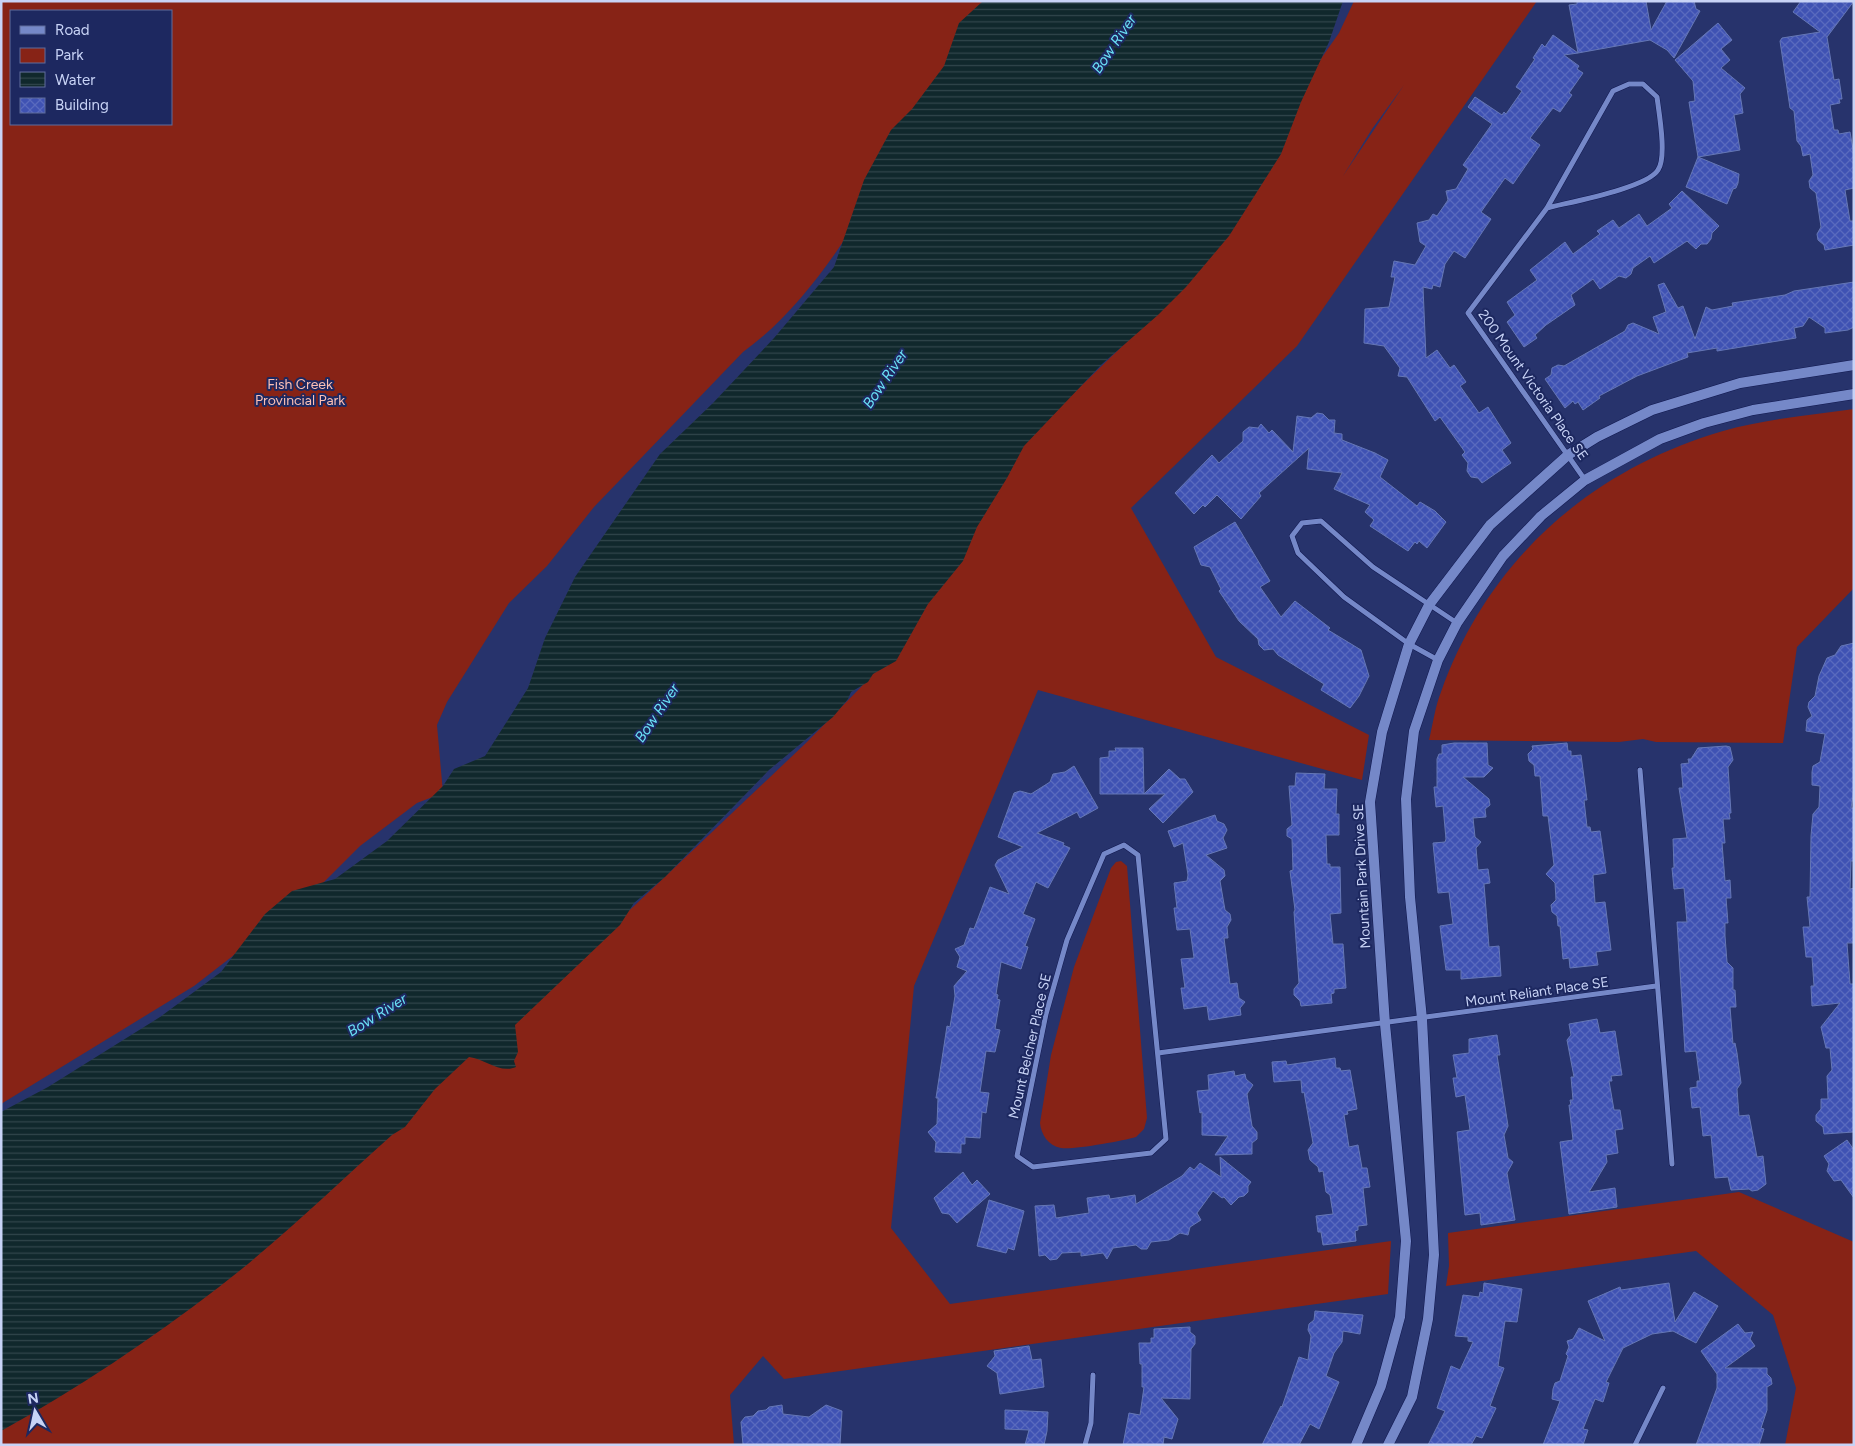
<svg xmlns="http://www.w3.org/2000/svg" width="1855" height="1446" font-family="Figtree,sans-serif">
	<defs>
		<pattern id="water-rules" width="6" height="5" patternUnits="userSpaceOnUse" patternTransform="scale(1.25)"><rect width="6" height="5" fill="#10282c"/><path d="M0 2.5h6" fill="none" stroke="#31464b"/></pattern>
		<pattern id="building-cross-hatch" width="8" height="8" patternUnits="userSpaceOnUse" patternTransform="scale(1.25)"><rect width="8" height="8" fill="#3f52b3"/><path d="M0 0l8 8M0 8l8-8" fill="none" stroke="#596abe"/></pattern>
	</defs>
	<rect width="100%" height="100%" fill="#27336c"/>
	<path fill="#872316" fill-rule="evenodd" d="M1 1H996C961 57 926 112 891 168 849 233 807 306 743 352L594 507 547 566 509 603 447 702 437 725 443 793 417 803 360 846 310 896 194 986 1 1104ZM11 11H171V124H11Z
		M1354 1H1537L1297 346 1131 508 1216 657 1369 735 1362 780 1038 690 914 986 891 1228 950 1304 1391 1241 1388 1294 784 1379 763 1356 730 1395 734 1445H1V1381L566 967 633 907 807 742 861 687 909 626 1029 436 1140 329 1294 97 1339 33ZM1404 85 1343 176 1372 129Z
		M1854 409V588L1797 647 1783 743 1656 742 1643 739 1619 742 1429 740C1433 724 1435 707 1441 692 1488 560 1590 470 1723 431 1765 419 1811 415 1854 409Z
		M1121 861 1127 866 1147 1118 1144 1129 1136 1137C1122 1141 1073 1150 1061 1148 1048 1146 1041 1134 1040 1123L1051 1055 1074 967 1111 868 1116 862Z
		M1739 1192 1854 1242V1445H1785L1796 1388 1773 1315 1696 1251 1446 1286 1449 1266 1448 1233Z"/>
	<path fill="url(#water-rules)" d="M983 1H1343L1329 42 1301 102 1281 154 1229 236 1186 287 1158 315 1102 364 1024 446 1007 478 977 527 963 561 928 604 896 661 873 674 868 682 851 692 848 699 833 717 769 770 665 877 634 903 620 925 515 1025 518 1052 514 1061 516 1067C500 1074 485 1059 469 1057L435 1089 405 1127 392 1135C335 1186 280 1240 219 1287 150 1340 77 1389 1 1431V1112L48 1087 160 1017 221 972 265 914 292 891 335 879 387 841 443 786 454 769 485 756 528 688 545 638 575 577 660 454 713 403 774 338 834 267 864 180 891 130 912 109 944 66 959 23Z"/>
	<path fill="url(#building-cross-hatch)" stroke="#6577b6" d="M1577 1H1646L1651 30 1667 1H1694L1696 9 1700 11 1674 58 1667 50 1650 40 1578 53 1569 5 1577 4Z
		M1801 1H1854L1827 37 1834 80 1839 79 1842 99H1839L1840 103 1830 105 1834 130H1838L1839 134 1850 132 1854 155V188L1845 190 1850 221H1854V245L1825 250 1824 245 1818 240 1817 234 1821 227 1816 193 1810 188 1809 181 1813 175 1810 154 1803 156 1801 146 1797 141 1794 111 1790 108 1780 41 1782 38 1820 32 1793 12Z
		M1718 23 1732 40 1721 49 1730 60 1721 68 1745 88 1740 94 1743 113 1734 115 1740 150 1698 157 1689 102 1695 101 1693 81 1675 60Z
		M1553 35 1578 53 1564 55 1579 66 1577 69 1583 73 1569 93 1572 95 1560 112 1553 108 1530 138 1540 145 1513 184 1505 178 1481 212 1491 219 1465 258 1454 251 1445 264 1440 287 1433 285 1432 289 1423 287 1426 358 1437 350 1450 368 1454 365 1466 382 1460 386 1479 413 1488 407 1511 443 1502 450 1511 463 1482 483 1478 478 1471 477 1467 471 1468 463 1462 455 1465 452 1440 417 1435 421 1407 377 1398 376 1400 368 1384 346 1364 343 1365 309 1389 307 1395 277H1391L1394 261 1415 265 1426 246 1420 242 1417 223 1429 220 1433 214 1437 216 1448 200 1446 191 1456 189 1468 169 1463 165 1492 124 1468 107 1475 97 1502 115 1504 112 1506 114 1522 91 1516 87 1535 59 1533 58 1542 44 1545 47Z
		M1698 157 1739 174 1738 183 1736 188 1733 189 1727 204 1686 187Z
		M1682 191 1719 226 1712 233 1711 239 1707 244H1701L1696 249 1687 241 1654 263 1650 256 1633 268 1631 274 1626 278 1619 276 1600 289 1593 279 1571 295 1575 305 1546 325 1535 335 1537 338 1524 347 1507 322 1515 315 1507 302 1537 280 1530 270 1565 242 1573 254 1600 234 1597 231 1613 220 1619 228 1639 214 1647 226 1672 208 1669 204Z
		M1854 282V327L1848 330 1825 333V328L1809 317 1803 326 1794 328 1796 338 1717 351V348L1687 353 1688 357 1637 376 1599 396 1600 398 1583 410 1578 402 1575 404 1573 401 1565 408 1545 379 1551 375 1552 368 1558 365 1564 366 1625 331 1628 325 1633 323 1659 334 1653 317 1666 312 1658 285 1664 283 1678 308 1683 306 1695 339 1706 307 1712 310 1733 306 1732 303 1785 295 1794 291Z
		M1317 413 1323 414 1329 420H1335L1334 433 1342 434V440L1375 453 1388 460 1380 477 1417 506 1420 502 1435 511 1446 522 1427 548 1419 541 1417 544 1415 542 1408 551 1370 526 1374 520 1365 512 1370 505 1334 489 1342 473 1307 469 1309 448 1259 493 1261 496 1241 519 1217 495 1205 507 1203 505 1194 514 1175 493 1212 455 1219 463 1243 441V432L1249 427 1258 428 1261 424 1269 433 1272 430 1293 452 1297 416 1311 418Z
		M1235 522 1270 581 1260 587 1281 617 1295 601 1330 628 1328 630 1361 650 1369 676 1359 696 1350 708 1321 690 1324 684 1278 655 1273 649 1264 650 1259 645 1258 639 1239 621 1219 591 1221 589 1210 567 1201 565 1194 547Z
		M1854 643V789L1851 808H1854V861H1851L1850 889 1854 888V943H1847L1850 984H1854V1132L1824 1134 1823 1127 1816 1121V1115L1821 1109V1099H1828L1827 1076 1832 1070 1830 1048H1826L1821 1027 1840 1003 1812 1006 1811 986H1814L1812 957H1806L1803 927H1810L1807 897H1810L1811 836 1813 814 1819 807 1820 786 1812 785V772L1813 766 1820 762 1825 734 1806 731 1807 720 1812 716 1808 707 1809 702 1815 696 1819 676 1827 658 1835 655 1841 646Z
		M1454 743H1487L1488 765 1493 768 1484 777H1463L1489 799 1490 805 1485 809 1486 817 1473 818 1475 837 1481 842 1476 848 1478 870 1488 869 1490 883 1484 884 1489 947 1499 946 1501 976 1461 979V970H1446L1440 926 1453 924 1449 892 1438 893 1433 843 1445 842 1446 839 1443 806 1436 807 1434 787H1437V759L1439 754H1442V745Z
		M1567 743 1568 751H1571V756L1581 755 1587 800H1584L1587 827H1590L1591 832 1600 831 1606 873 1593 875 1595 903 1605 902 1611 950 1596 952 1598 965 1570 968 1569 958 1563 959 1560 926H1558L1557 916 1552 912 1551 905 1556 900 1555 883 1546 874 1554 865 1548 816H1543L1540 776H1535L1534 765 1529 761 1528 754 1533 749 1532 746Z
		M1726 746 1730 747 1733 760 1728 767 1731 813H1729L1730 819H1723L1725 843H1722L1725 881 1730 880 1731 898H1726L1728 923H1725V936L1727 962 1733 968V990H1735L1736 1007H1730L1733 1044 1735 1043 1737 1053 1741 1083 1737 1089 1739 1116 1749 1115 1757 1157 1763 1156 1766 1184 1758 1190 1752 1191 1749 1189 1731 1190 1728 1177 1715 1178 1711 1135 1703 1136 1700 1107 1692 1108 1690 1088 1697 1087V1081H1700L1696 1051 1685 1052 1677 922H1687L1684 888 1674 889 1672 868H1674L1673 839 1687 838 1679 788H1683L1681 764 1689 763 1688 759H1691L1698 748Z
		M1115 748H1143L1144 794H1100V758L1109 757V751H1116Z
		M1074 766 1098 808 1080 818 1077 812 1037 833 1064 843 1063 845 1070 848 1048 888 1036 882 1023 914 1035 919 1025 946 1028 947 1021 969 1001 962 996 994 998 995 997 999 1000 1000 995 1029 1000 1030 995 1052 986 1051 980 1092 989 1093 986 1113 982 1112 980 1138 965 1137V1144H961V1153L935 1152 936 1142 928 1132 937 1124 938 1098H936L947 1026 950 1027 955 996 954 986 967 971 957 967 960 957 955 949 964 945 970 928 974 929 990 887 1009 894 995 865 998 860 1023 847 998 837 1014 793 1020 791 1031 794 1050 782 1053 774 1065 772Z
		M1169 769 1180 779H1185L1193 792 1163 823 1149 809 1165 794H1144Z
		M1296 773 1325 774 1324 789H1337L1336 814H1339V835H1326L1327 864H1330V867H1340L1341 913 1330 914 1333 944H1343L1346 988 1334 989V993L1331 994 1332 1003 1301 1006 1300 1001 1294 995V989L1299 983 1294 912 1295 910 1290 871 1293 870 1292 839 1287 836V829L1292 825 1289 786H1295Z
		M1215 815 1217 821 1224 824 1227 830 1223 838 1227 848 1206 855 1224 870 1225 876 1220 881 1225 910 1230 914 1231 920 1227 927 1228 938H1224L1230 984 1237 983 1239 998 1245 1002 1240 1008 1241 1015 1209 1020 1207 1006 1184 1009 1181 988H1185L1181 959 1194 958 1190 929 1177 930 1174 908H1177L1174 883 1187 881 1188 875 1183 843 1174 847 1168 831Z
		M1597 1019 1600 1033 1615 1031 1622 1075 1611 1076 1612 1081H1609L1614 1110H1620L1623 1129 1615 1130 1618 1153 1606 1155 1607 1162 1589 1192 1615 1188 1617 1207 1569 1214 1560 1142 1573 1140 1569 1105H1571L1570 1100H1573L1571 1077H1574L1567 1040 1571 1035 1569 1024Z
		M1497 1035 1500 1055H1497L1508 1126 1504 1135 1508 1158 1513 1162 1507 1173 1515 1220 1481 1225 1480 1213 1465 1215 1457 1132 1470 1130 1465 1095 1456 1097 1453 1078H1457L1453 1055 1469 1053V1039Z
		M1335 1058 1336 1068H1340L1341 1071 1350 1070 1357 1109 1347 1111 1348 1114 1344 1115 1349 1147 1358 1145 1362 1168H1367L1370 1187 1363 1188 1367 1225 1358 1226V1230L1355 1231 1356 1241 1323 1245 1321 1232H1318L1316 1216 1333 1214 1330 1195 1326 1192 1323 1171 1319 1172 1318 1167 1310 1160 1308 1150 1313 1143 1304 1092 1302 1093 1301 1080 1274 1082 1272 1062 1286 1061 1287 1065Z
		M1234 1071 1235 1076 1245 1074 1246 1079 1253 1085 1247 1094 1252 1126 1257 1132V1139L1252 1143V1154L1215 1155 1228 1136 1202 1135V1112L1200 1113 1197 1091 1209 1090 1208 1075Z
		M1847 1140 1854 1150V1198L1841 1180 1834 1181 1827 1171 1829 1164 1824 1156Z
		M1220 1157 1251 1182 1248 1186V1192L1244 1196 1239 1197 1231 1205 1224 1197 1222 1198 1213 1191 1197 1213 1201 1220 1190 1227 1188 1235 1180 1233 1169 1240 1151 1242 1147 1249H1141L1136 1245 1113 1248 1107 1259 1103 1253 1081 1256V1252L1062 1253 1057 1259 1050 1260 1045 1255 1039 1256 1035 1206 1054 1205 1056 1218 1089 1213 1087 1198 1109 1195 1110 1199 1135 1195 1136 1204 1182 1176 1190 1167 1194 1170 1200 1163 1221 1177Z
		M963 1172 972 1185 977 1180 990 1194 957 1223 949 1214 942 1213 934 1198Z
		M989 1200 1024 1211 1014 1250 1008 1248 1006 1253 977 1246Z
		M1484 1283 1522 1289 1517 1322 1505 1321 1498 1366 1504 1368 1490 1406 1496 1408 1482 1438 1476 1436 1471 1445H1428L1445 1411 1437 1408 1451 1366 1460 1370 1473 1342 1468 1341V1337L1455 1336 1463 1295 1479 1297 1480 1292 1483 1293Z
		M1669 1283 1675 1322 1694 1292 1718 1306 1696 1343 1673 1331 1652 1334 1623 1348 1606 1382 1609 1383 1603 1402 1595 1399 1583 1429 1588 1430 1583 1445H1543L1560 1401 1552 1399 1553 1389 1555 1383 1560 1381 1568 1356 1566 1354 1569 1347 1567 1341 1573 1339 1579 1328 1605 1341 1588 1301 1620 1287 1621 1290Z
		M1315 1311 1363 1315 1360 1334 1343 1331 1342 1342 1334 1353 1326 1376 1339 1382 1319 1429 1310 1424 1299 1445H1262L1281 1406 1282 1407 1299 1357 1308 1360 1311 1336 1308 1330 1309 1324 1314 1320Z
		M1738 1324 1745 1333 1753 1332 1750 1339 1755 1346 1725 1368H1767V1374L1771 1378 1772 1384 1767 1387V1410L1761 1428 1764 1429 1759 1445H1696L1717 1388V1374L1701 1351Z
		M1190 1327V1332L1195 1336V1344L1191 1349 1190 1399 1161 1398 1178 1419 1172 1439 1164 1437 1163 1445H1123L1129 1413 1140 1415 1144 1387H1142V1364H1140L1139 1343H1151V1338H1154V1329Z
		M1029 1346 1032 1360 1041 1359 1044 1387 1000 1394 997 1373 987 1366 995 1356 994 1351Z
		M782 1405 783 1414 809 1417 826 1405 842 1411 840 1445H743L741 1422 745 1417 753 1416 758 1411 766 1410 769 1407Z
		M1005 1410 1048 1412 1047 1431 1044 1445H1025L1029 1430 1005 1429Z"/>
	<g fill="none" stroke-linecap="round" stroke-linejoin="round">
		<g stroke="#11184f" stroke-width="6">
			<path id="street" d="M1547 208C1570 202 1647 188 1658 170 1667 157 1659 113 1657 97L1643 84H1629L1613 91 1547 208 1468 313 1585 480
				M1438 660 1409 644 1344 597 1298 553 1292 536 1302 523 1321 521 1373 567 1457 623
				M1640 770 1672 1164
				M1124 845 1138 855 1166 1139 1151 1153 1033 1167 1017 1156 1046 1014 1067 940 1104 854Z
				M1158 1053 1656 986
				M1085 1445 1091 1423 1093 1375
				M1635 1445 1663 1388"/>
		</g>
		<g stroke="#11184f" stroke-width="11">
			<path id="secondary" d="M1356 1445 1381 1386 1400 1317 1406 1241 1385 1024 1370 802 1382 732 1409 644 1429 605 1490 525 1568 455 1597 437 1652 410 1740 383 1854 365
				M1388 1445 1412 1397 1428 1319 1434 1255 1422 1019 1410 897 1406 799 1414 731 1438 660 1457 623 1503 556 1541 516 1585 480 1660 439 1704 423 1753 410 1854 394"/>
		</g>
		<use href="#street" stroke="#7588c8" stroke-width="5"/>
		<use href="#secondary" stroke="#7588c8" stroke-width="10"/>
	</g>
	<g text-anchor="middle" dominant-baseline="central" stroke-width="4" stroke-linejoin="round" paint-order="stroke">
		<g font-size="14" fill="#fdc0b4" stroke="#1d2860">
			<text x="300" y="384">Fish Creek<tspan x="300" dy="16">Provincial Park</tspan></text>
		</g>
		<g font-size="14" fill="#c8d3f6" stroke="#1d2860">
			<text transform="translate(1533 385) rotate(55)">200 Mount Victoria Place SE</text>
			<text transform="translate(1362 876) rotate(-93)">Mountain Park Drive SE</text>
			<text transform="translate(1537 992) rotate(-8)">Mount Reliant Place SE</text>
			<text transform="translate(1030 1046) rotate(-77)">Mount Belcher Place SE</text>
		</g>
		<g font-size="15" font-style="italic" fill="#6ae1f6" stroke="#1d2860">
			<text transform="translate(1114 44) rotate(-56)">Bow River</text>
			<text transform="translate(885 379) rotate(-56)">Bow River</text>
			<text transform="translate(657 713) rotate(-56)">Bow River</text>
			<text transform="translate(377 1015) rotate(-32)">Bow River</text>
		</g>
	</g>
	<rect width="1855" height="1446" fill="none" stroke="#c8d3f6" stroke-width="5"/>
	<rect x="10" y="10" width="162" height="115" fill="#1d2860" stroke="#616c9c"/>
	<rect x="20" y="26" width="25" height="8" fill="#7588c8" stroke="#616c9c"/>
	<text x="55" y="35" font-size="15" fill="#c8d3f6">Road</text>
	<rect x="20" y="48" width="25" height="15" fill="#872316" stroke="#616c9c"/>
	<text x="55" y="60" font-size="15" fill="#c8d3f6">Park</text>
	<rect x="20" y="72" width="25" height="15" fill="url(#water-rules)" stroke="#616c9c"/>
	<text x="55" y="85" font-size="15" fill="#c8d3f6">Water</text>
	<rect x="20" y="98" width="25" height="15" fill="url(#building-cross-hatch)" stroke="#616c9c"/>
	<text x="55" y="110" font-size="15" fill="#c8d3f6">Building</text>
	<g transform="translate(35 1411) rotate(351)" stroke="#1d2860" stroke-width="4" paint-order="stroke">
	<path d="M0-4L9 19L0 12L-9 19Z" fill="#c8d3f6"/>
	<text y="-8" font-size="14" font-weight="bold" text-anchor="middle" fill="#c8d3f6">N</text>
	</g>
</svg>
